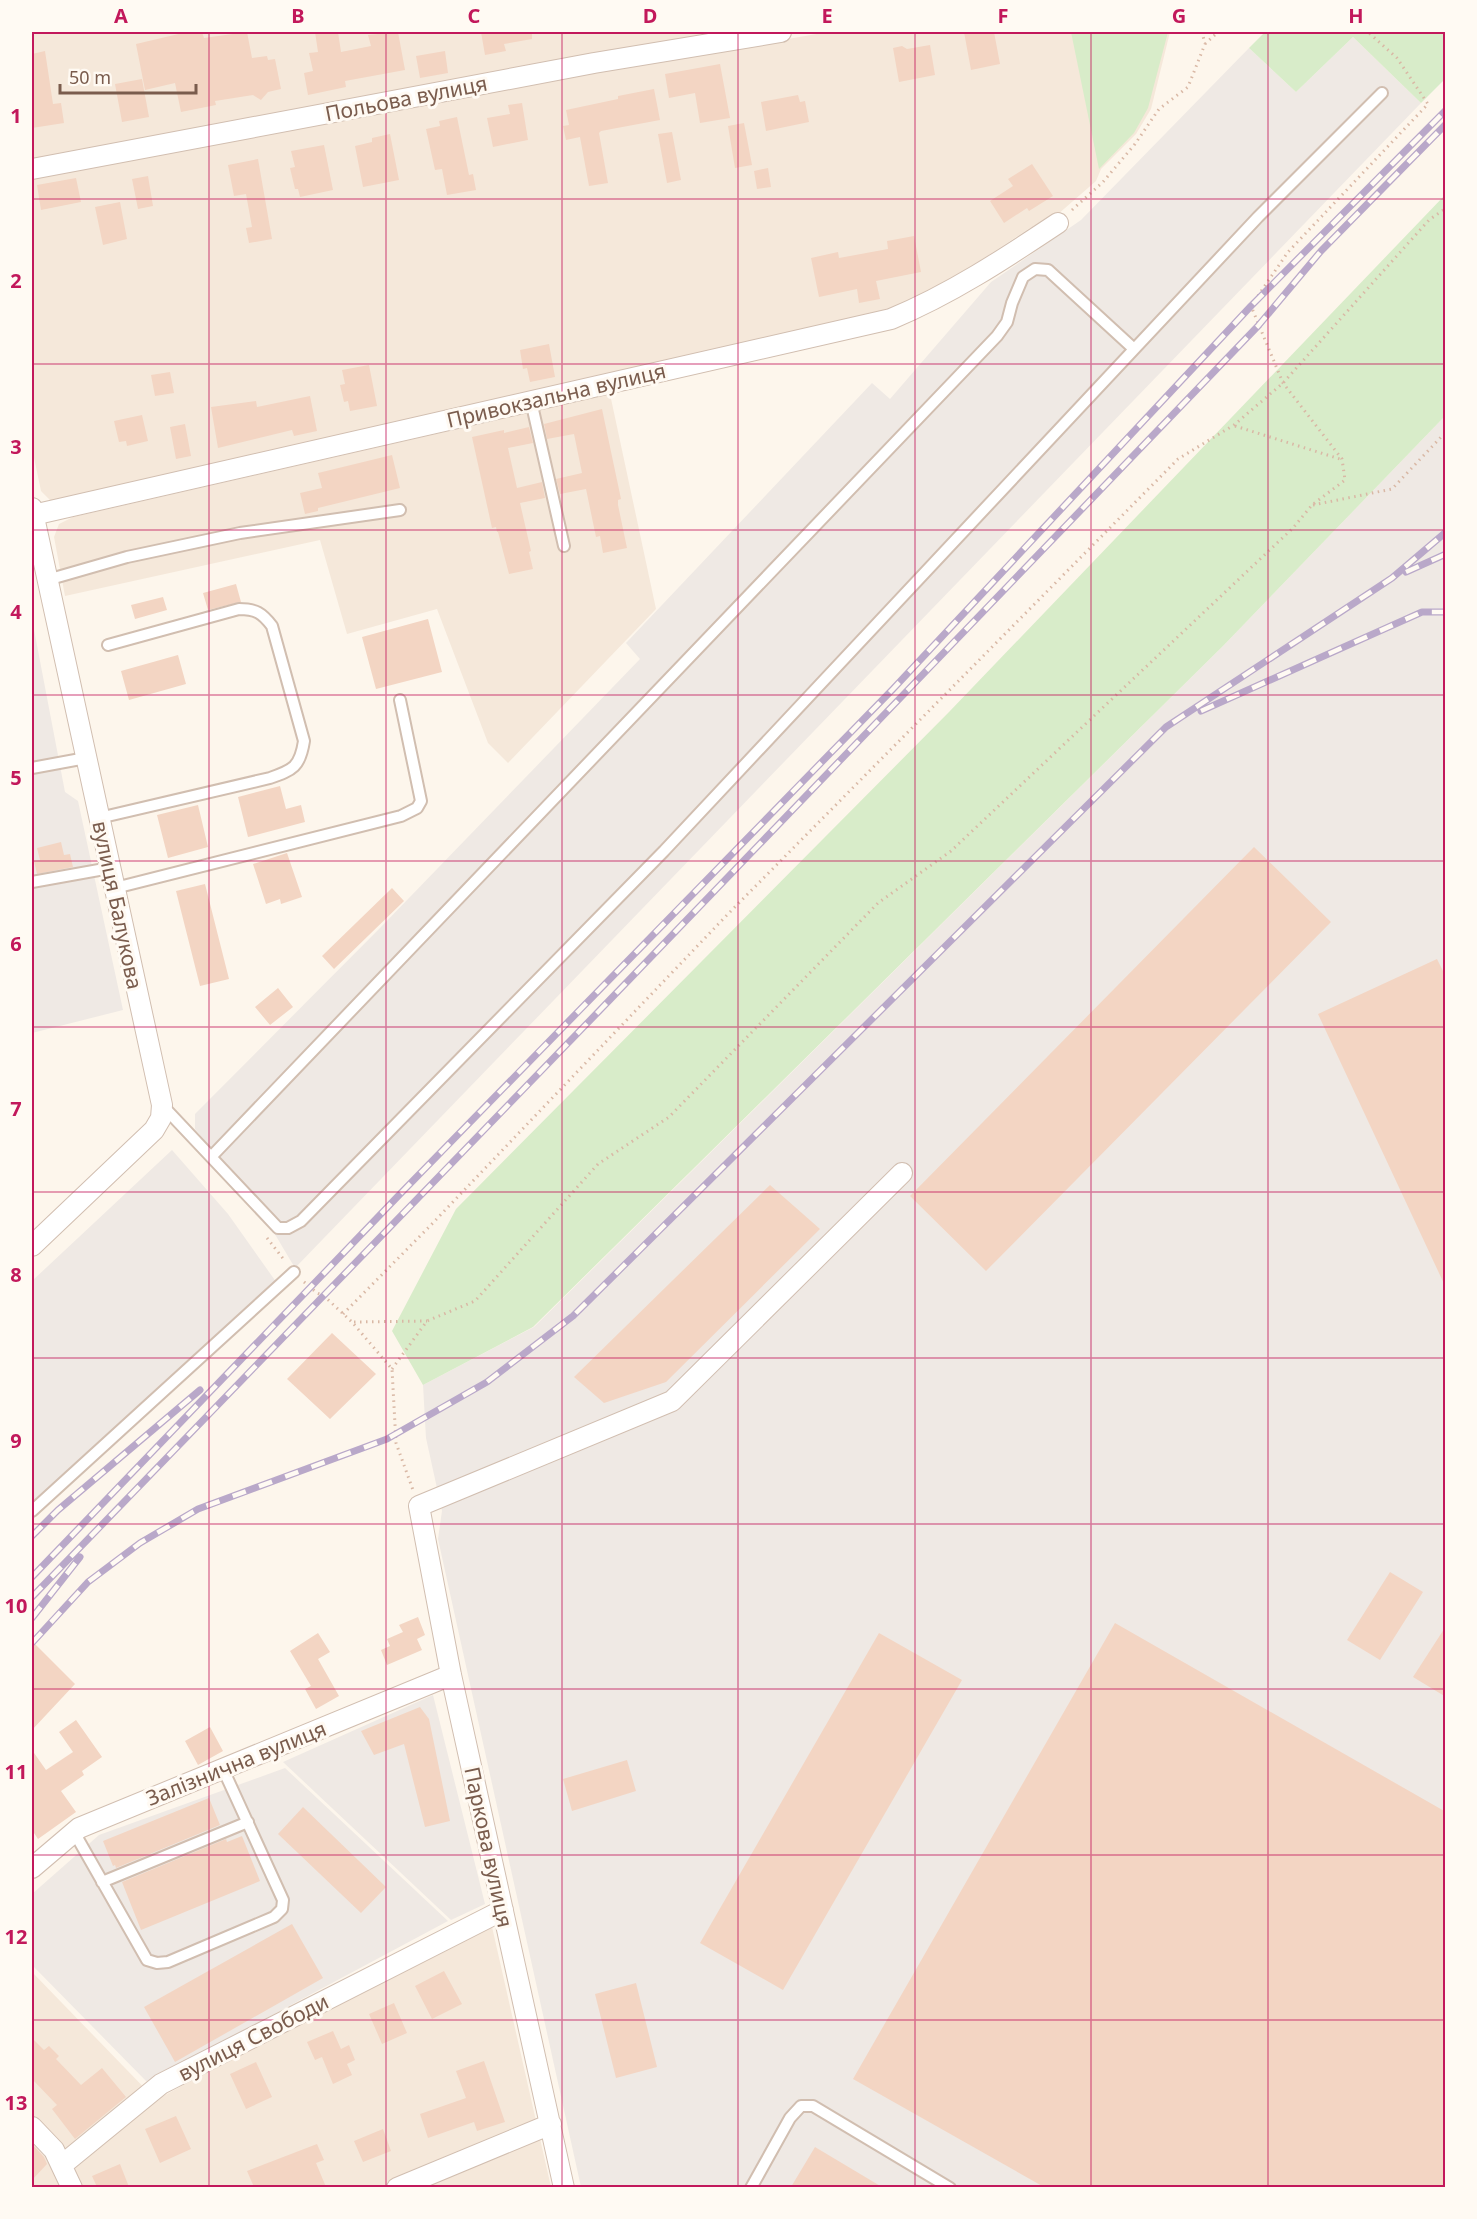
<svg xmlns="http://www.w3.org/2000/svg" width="1477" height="2219" font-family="'Noto Sans',sans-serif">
	<rect width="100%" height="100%" fill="#fdf6ec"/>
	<path fill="#f5e8da" d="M32 32H714L32 160Z
		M828 32H1170L1151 109 1136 134 1101 169 1096 181 1049 222 1030 228 926 296 890 312 65 503 50 500 41 491 32 448V178L596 72Z
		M610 394 656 609 508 763 488 743 437 609 347 634 320 540 65 596 54 537 59 524 73 517Z
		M490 1918 551 2187H32V1972L156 2100Z"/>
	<path fill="#efe9e4" d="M1353 37 1421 103 295 1268 254 1199 195 1129V1114L380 928 640 659 626 643 872 383 890 399 991 282 1081 220 1249 48 1296 92Z
		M1445 416V2187H581L438 1539 442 1511 426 1438 423 1385 534 1327 1223 646Z
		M32 619 65 792 78 801 123 1010 32 1033Z
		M172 1150 228 1214 279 1286 32 1503V1281Z
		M433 1695 485 1904 451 1920 283 1762Z
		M285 1768 448 1921 147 2082 32 1965V1894L99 1835Z"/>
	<path fill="#d8ecc9" d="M1071 32H1168L1148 108 1134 133 1099 169Z
		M1265 32H1445V79L1421 103 1353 37 1296 92 1249 48Z
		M1445 195V416L1223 646 533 1327 423 1385 392 1331 456 1209 949 712Z"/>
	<path fill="#f3d5c3" d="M187 32H202L204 38 247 32 252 58 267 56 268 60 275 59 281 89 268 92 261 100 253 95 215 101 216 105 181 112 175 83 145 90 136 44Z
		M315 32H338L341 52 371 46 368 35 398 32 405 70 345 81 346 87 308 95 304 73 313 71 309 53 318 52Z
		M481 32H532V39L504 44 506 51 485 55Z
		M964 32H994L1000 64 971 70Z
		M930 45 935 75 899 82 893 48 902 46 907 49Z
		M45 51 53 104 61 103 64 123 32 128V54Z
		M445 51 448 73 420 78 416 56Z
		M720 64 730 118 700 123 695 93 669 98 665 74Z
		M142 79 149 117 122 122 115 84Z
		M654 89 660 120 601 131 599 133 608 183 589 186 580 137 566 140 563 126 569 125 566 110 618 99V96Z
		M798 95 800 102 805 101 809 122 766 131 761 102Z
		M522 103 528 140 493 147 487 118 510 114 508 105Z
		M457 117 469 175 473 174 476 190 447 195 442 169 435 170 426 129 440 126 439 121Z
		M744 123 752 165 735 168 728 126Z
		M672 132 681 180 667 183 658 134Z
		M390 134 399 180 363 187 355 146 372 142V138Z
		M324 145 333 190 300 197 298 189H295L290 168 295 167 291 151Z
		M258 159 272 239 249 243 246 228 252 227 246 194 234 196 228 165Z
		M1032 164 1053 196 1029 211 1027 208 1004 223 990 201 1013 186 1008 179Z
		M768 168 771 187 757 189 754 171Z
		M148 176 153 206 138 209 132 179Z
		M76 178 81 202 41 210 37 185Z
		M120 202 127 239 103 245 95 207Z
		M914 236 921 272 876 281 880 299 859 303 857 289 819 297 811 258 838 252 839 258 888 249 887 241Z
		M549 344 555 377 530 382 527 368 523 369 520 350Z
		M369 365 377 406 350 411 348 401 344 402 340 385 345 384 342 370Z
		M170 372 174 393 155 396 151 375Z
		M310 396 317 431 294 436 292 430 218 448 211 407 256 401 257 407Z
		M602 409 621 499 618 500V505L627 548 603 553 600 536 596 537 586 489 560 494 556 479 582 473 574 434 547 439 544 424Z
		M142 415 148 441 127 446 126 441 119 442 114 421Z
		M185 424 191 456 176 459 170 427Z
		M529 427 533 443 508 448 517 488 542 482 545 498 520 503 531 551 529 552 533 569 509 574 498 532H497L496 527 492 528 472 437 504 430V433Z
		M392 455 400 488 318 508V511L305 514 300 493 322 488 318 473Z
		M236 584 241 602 208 610 203 593Z
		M163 597 167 610 135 619 131 605Z
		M428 619 442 672 376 689 362 637Z
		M178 655 186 684 129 700 121 671Z
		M280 786 286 809 301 805 305 822 248 837 238 797Z
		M198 805 208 847 168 858 157 815Z
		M61 842 64 855 70 854 73 867 37 874 34 861 40 860 37 848Z
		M1254 847 1331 922 986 1271 910 1196Z
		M287 853 302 897 281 904 280 899 266 904 253 864Z
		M205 884 229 979 200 986 176 891Z
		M392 888 404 901 334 969 322 956Z
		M1437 959 1446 977V1288L1318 1014Z
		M278 988 293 1007 270 1025 255 1007Z
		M770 1185 820 1229 666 1382 604 1403 574 1377Z
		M332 1333 376 1374 330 1419 287 1379Z
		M1390 1572 1423 1592 1380 1660 1347 1640Z
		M418 1617 425 1635 417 1639 422 1650 387 1665 381 1650 390 1646 387 1639 403 1632 399 1625Z
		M1115 1623 1446 1812V2187H1044L853 2079Z
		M1446 1626V1697L1413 1677Z
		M318 1633 330 1652 318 1659 339 1696 316 1709 305 1689 311 1686 290 1651Z
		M879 1633 962 1680 783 1990 700 1943Z
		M32 1641 75 1684 32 1730Z
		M420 1707 429 1719 450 1821 425 1827 404 1744 374 1755 361 1731Z
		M76 1720 102 1757 82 1771 84 1775 61 1791 76 1812 38 1839 32 1830V1750L46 1770 73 1752 59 1732Z
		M210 1727 223 1751 198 1765 185 1741Z
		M627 1760 636 1791 572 1811 563 1779Z
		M209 1798 220 1825 116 1868 115 1865 113 1866 103 1841Z
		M303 1807 386 1887 361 1913 278 1834Z
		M242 1836 260 1881 141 1930 122 1882 226 1839 227 1842Z
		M292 1924 323 1978 175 2062 144 2007Z
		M444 1971 462 2004 432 2019 415 1986Z
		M636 1983 657 2067 616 2078 595 1994Z
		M394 2003 407 2033 382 2044 369 2014Z
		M333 2031 341 2049 349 2045 355 2060 347 2064 352 2075 333 2084 322 2057 315 2060 307 2042Z
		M32 2038 44 2050 49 2046 59 2056 56 2059 81 2085 102 2068 126 2097 75 2139 52 2109 57 2105 32 2079Z
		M484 2061 505 2122 477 2131 474 2122 428 2138 420 2114 466 2098 456 2071Z
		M256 2062 272 2097 246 2109 230 2074Z
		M176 2116 191 2149 160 2163 145 2129Z
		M383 2129 391 2151 363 2162 354 2141Z
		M32 2144 44 2157 47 2164 32 2180Z
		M317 2144 324 2160 316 2163 326 2187H254L247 2171Z
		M815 2147 882 2187H791Z
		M120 2164 129 2187H97L92 2176Z"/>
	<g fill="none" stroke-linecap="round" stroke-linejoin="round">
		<g stroke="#d1beb0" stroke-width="14">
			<path id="lane" d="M531 401 564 546
				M47 580 127 557 240 533 400 510
				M32 768 86 758
				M99 818 270 778C293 770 300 767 304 741L272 626C262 613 256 609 239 609L108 645
				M32 882 110 868
				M115 888 401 816 417 808 421 801 400 700
				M162 1105 278 1228H288L301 1221 664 851 1258 217 1382 93
				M211 1157 997 336 1007 322 1012 303 1023 277 1035 269 1048 270 1134 349
				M32 1511 294 1272
				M74 1832 147 1960 157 1963 168 1962 274 1917 282 1909 283 1900 223 1769
				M102 1882 248 1822
				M751 2188 790 2118 801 2106H813L950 2188"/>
		</g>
		<g stroke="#d1beb0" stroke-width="22">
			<path id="street" d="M32 169 594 63 781 32
				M32 508 162 1105 161 1118 154 1130 32 1246
				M33 515 891 319C951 294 1004 259 1058 223
				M32 1868 79 1828 451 1675
				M32 2127 54 2150 72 2188
				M62 2165 161 2084 503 1910
				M397 2188 551 2124
				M564 2188 451 1675 419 1506 672 1401 902 1173"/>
		</g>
		<path stroke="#d9b8a5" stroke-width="3" stroke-dasharray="1.5 4.5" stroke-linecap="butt" d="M1205 44 1218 32
			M1072 210 1103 182 1135 144 1159 109 1188 87 1205 44 1202 32
			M1235 426 1340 459
			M1313 505 1392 489 1442 436 1446 437
			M267 1238 285 1261
			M304 1282 317 1293 324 1296 352 1322 392 1369 396 1443 413 1490
			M343 1314 429 1227 727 915 1178 459 1234 425 1283 383 1429 220 1446 208
			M354 1322 427 1321
			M392 1369 427 1321 475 1301 598 1164 669 1117 878 903 951 851 1293 528 1312 505 1345 480 1342 459 1283 383 1251 306 1288 252 1428 104 1397 58 1368 32"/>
		<use href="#lane" stroke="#fff" stroke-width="10"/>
		<use href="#street" stroke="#fff" stroke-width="20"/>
		<g stroke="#b9a8c9" stroke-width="7">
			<path id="rail" d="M1406 572 1446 554
				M1201 711 1422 612H1446
				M32 1536 58 1510 200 1390
				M32 1577 402 1192 893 689 1251 306 1446 110
				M32 1597 600 1010 1258 326 1321 251 1446 124
				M32 1618 80 1557
				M32 1643 88 1582 140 1543 198 1509 387 1439 487 1382 573 1316 1166 727 1392 578 1446 532"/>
		</g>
		<use href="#rail" stroke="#fffaf3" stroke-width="4.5" stroke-dasharray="14" stroke-linecap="butt"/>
	</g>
	<path fill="none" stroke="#c2185b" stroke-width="1.5" stroke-opacity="0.55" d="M209 32V2188M386 32V2188M562 32V2188M738 32V2188M915 32V2188M1091 32V2188M1268 32V2188M32 199H1446M32 364H1446M32 530H1446M32 695H1446M32 861H1446M32 1027H1446M32 1192H1446M32 1358H1446M32 1524H1446M32 1689H1446M32 1855H1446M32 2020H1446"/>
	<g text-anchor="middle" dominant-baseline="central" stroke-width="6" stroke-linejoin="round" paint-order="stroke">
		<g font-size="21" fill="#7a5c4d" stroke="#fffaf3">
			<text transform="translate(406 98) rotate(-11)">Польова вулиця</text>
			<text transform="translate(556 395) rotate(-13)">Привокзальна вулиця</text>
			<text transform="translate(118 905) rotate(78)">вулиця Балукова</text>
			<text transform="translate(236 1763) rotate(-22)">Залізнична вулиця</text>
			<text transform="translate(489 1847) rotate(78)">Паркова вулиця</text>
			<text transform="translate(253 2037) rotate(-27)">вулиця Свободи</text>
		</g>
	</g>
	<rect width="1477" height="2219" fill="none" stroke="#fffaf3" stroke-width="66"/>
	<path d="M60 84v9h136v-9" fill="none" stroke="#7a5c4d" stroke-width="3"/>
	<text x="69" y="84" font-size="18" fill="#7a5c4d" stroke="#fffaf3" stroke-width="4.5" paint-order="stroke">50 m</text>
	<rect x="33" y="33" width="1411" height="2153" fill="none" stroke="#c2185b" stroke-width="2"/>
	<g font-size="20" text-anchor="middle" font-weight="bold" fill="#c2185b">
		<text x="121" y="23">A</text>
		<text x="298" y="23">B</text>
		<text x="474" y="23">C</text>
		<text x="650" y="23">D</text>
		<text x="827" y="23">E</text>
		<text x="1003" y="23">F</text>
		<text x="1179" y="23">G</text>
		<text x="1356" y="23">H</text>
		<text x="16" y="123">1</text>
		<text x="16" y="288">2</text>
		<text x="16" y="454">3</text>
		<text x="16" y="619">4</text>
		<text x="16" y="785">5</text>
		<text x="16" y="951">6</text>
		<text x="16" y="1116">7</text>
		<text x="16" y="1282">8</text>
		<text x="16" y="1448">9</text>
		<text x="16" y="1613">10</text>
		<text x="16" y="1779">11</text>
		<text x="16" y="1944">12</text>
		<text x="16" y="2110">13</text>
	</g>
</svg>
